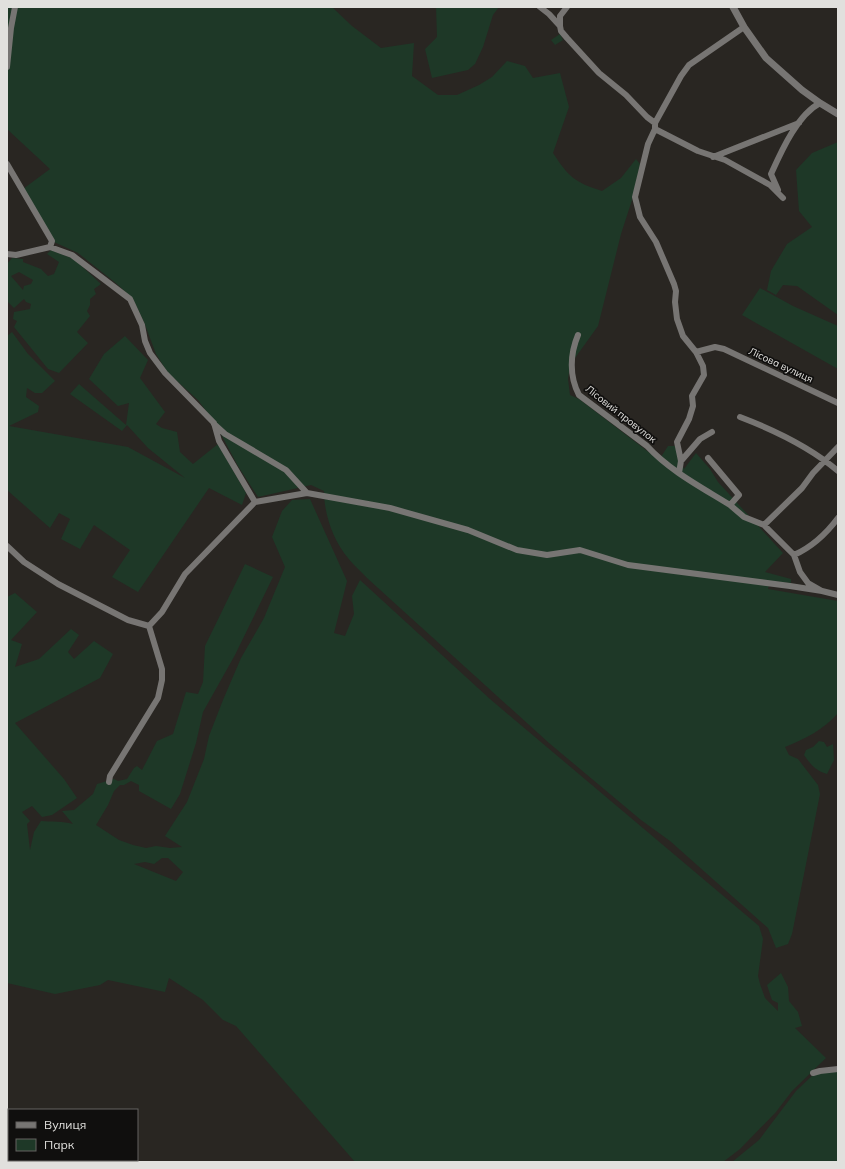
<svg xmlns="http://www.w3.org/2000/svg" width="845" height="1169" font-family="Mulish,sans-serif">
	<rect width="100%" height="100%" fill="#292622"/>
	<path fill="#1e3827" fill-rule="evenodd" d="M7 7H332L352 26 381 48 414 43 412 76 438 95H457L479 85 492 77 507 61 525 66 533 78 560 73 569 107 553 153C569 177 574 182 602 191L621 178 636 159 640 164 632 200 621 234 598 326 570 365 568 379 570 395 579 399 659 460 668 446H675L684 469 696 453 710 469 718 482 783 553 765 572 791 579V583L770 581 768 589 838 601V713C824 730 804 739 785 747L789 755 798 759 818 785 820 794 792 934 788 944 776 948 768 928 670 841 641 820 549 743 367 578C361 571 353 565 348 558 333 540 324 514 324 491L311 485 258 497 238 466 215 423 198 400 168 373 156 354 144 322 133 299 117 284 78 253 54 242 23 189 50 169 7 129Z
		M436 7H499L493 15 483 47 475 64 468 70 432 78 425 49 437 37Z
		M560 34 563 40 555 45 551 40Z
		M838 142V315L797 286 783 285 776 295 767 290 771 271 787 244 812 227 799 211 796 170 812 153Z
		M51 250 74 259 101 284 94 289 96 294 90 299V305L87 311 90 316 77 332 88 343 59 373 48 369 14 327 17 321 13 319 14 312 30 309 31 304 26 302 24 299 14 308 7 301V264L12 258 23 259V262L41 269 48 276 54 274 59 262 47 254ZM19 272 33 280 31 284 24 286 23 290 11 276Z
		M760 288 793 306 838 326V369L742 315Z
		M12 332 28 354 55 381 42 393H35L27 388 26 397 39 406 38 412 9 426 128 447 185 478 148 448 127 425 122 431 70 394 79 384 126 425 129 403 118 406 89 379 104 354 125 336 148 360 140 378 165 412 156 424 162 428 177 432 180 452 193 464 218 444 246 493 242 505 209 488 138 592 112 577 130 550 94 525 80 549 61 539 70 519 59 513 50 528 7 490V426H8L7 336Z
		M310 499 347 581 334 633 345 636 354 614 352 596 360 580 490 699 759 926 763 939 758 976 760 984 765 998 778 1011V1003L772 1000 767 985 781 973 788 987 789 1001 798 1012 802 1026 795 1028 826 1058 792 1091 776 1112 740 1149 723 1162H355L236 1026 223 1020 203 1000 169 978 165 992 108 980 100 985 55 994 7 983V597L15 593 37 612 11 640 22 644 15 667 39 659 71 629 79 635 68 652 74 659 94 641 113 654 100 678 15 723 64 779 77 798 52 815 42 817 32 806 22 812 30 821 27 824 30 850 34 832 41 821C52 822 63 821 73 824L62 811 74 810 93 794 97 784 114 779 118 781 127 779 134 768 137 766 142 770 157 741 173 734 186 692 198 694 203 682 205 646 245 564 273 577 235 655 203 712 196 743 180 794 171 809 139 791V785L131 781 124 785H120L114 791 108 805 96 825 119 840 133 845 146 848 156 846 170 848 182 847 165 836 187 802 204 759 209 736 223 700 241 658 264 618 285 567 272 537 282 511 292 500ZM162 858H168L183 872 176 881 134 864 145 862 154 864Z
		M819 741 824 742 827 747 833 744 834 760 827 774C816 771 810 764 804 755L806 750 813 747Z
		M838 1071V1162H732L759 1140 796 1091 814 1074Z"/>
	<g fill="none" stroke-linecap="round" stroke-linejoin="round">
		<path stroke="#777573" stroke-width="6" d="M540 7 549 14 560 26 561 31 567 38 599 73 626 95 647 117 655 123V129L698 151 725 160 770 185 783 198
			M560 26V16L567 7
			M7 67 11 28 15 7
			M655 123 681 76 689 65 744 27
			M655 129 648 144 635 197 640 217 656 242 674 284 676 291 675 302 677 319 683 336 696 352 703 366 704 375 692 396 693 406 689 419 677 442 681 461 679 473
			M713 157 799 123
			M7 164 52 241 50 247 72 255 130 299 142 325 145 341 150 353 165 373 214 423 219 441 255 502
			M778 190 771 174C781 152 797 115 820 103
			M7 254 16 255 50 247
			M578 335C570 354 569 376 579 395L647 446C670 471 701 487 730 505
			M696 352 715 347 724 349 838 403
			M740 417C774 430 810 447 838 471
			M214 424 225 434 286 470 307 493
			M708 458 739 495 730 505 744 517 764 525 794 555 800 572 808 583 822 591 838 595
			M681 461 700 439 712 432
			M255 502 307 493 390 508 468 530 517 550 547 555 580 550 628 565 790 586 822 591
			M764 525 802 488 813 473 838 447
			M7 546 24 562 58 584 128 620 149 626 162 612 185 574 255 502
			M794 555C812 547 826 534 838 518
			M109 782 110 776 158 698 162 680V669L149 626
			M813 1073 820 1071 838 1069"/>
		<path stroke="#777573" stroke-width="7" d="M733 7 744 27 766 58 802 90 820 103 838 114"/>
	</g>
	<g text-anchor="middle" dominant-baseline="central" stroke-width="3.5" stroke-linejoin="round" paint-order="stroke">
		<g font-size="10" fill="#e1e0dd" stroke="#100f0e">
			<text transform="translate(781 365) rotate(25)">Лісова вулиця</text>
			<text transform="translate(621 414) rotate(38)">Лісовий провулок</text>
		</g>
	</g>
	<rect width="845" height="1169" fill="none" stroke="#e1e0dd" stroke-width="16"/>
	<rect x="8" y="1109" width="130" height="52" fill="#100f0e" stroke="#646361"/>
	<rect x="16" y="1122" width="20" height="6" fill="#777573" stroke="#646361"/>
	<text x="44" y="1129" font-size="12" fill="#e1e0dd">Вулиця</text>
	<rect x="16" y="1139" width="20" height="12" fill="#1e3827" stroke="#646361"/>
	<text x="44" y="1149" font-size="12" fill="#e1e0dd">Парк</text>
</svg>
